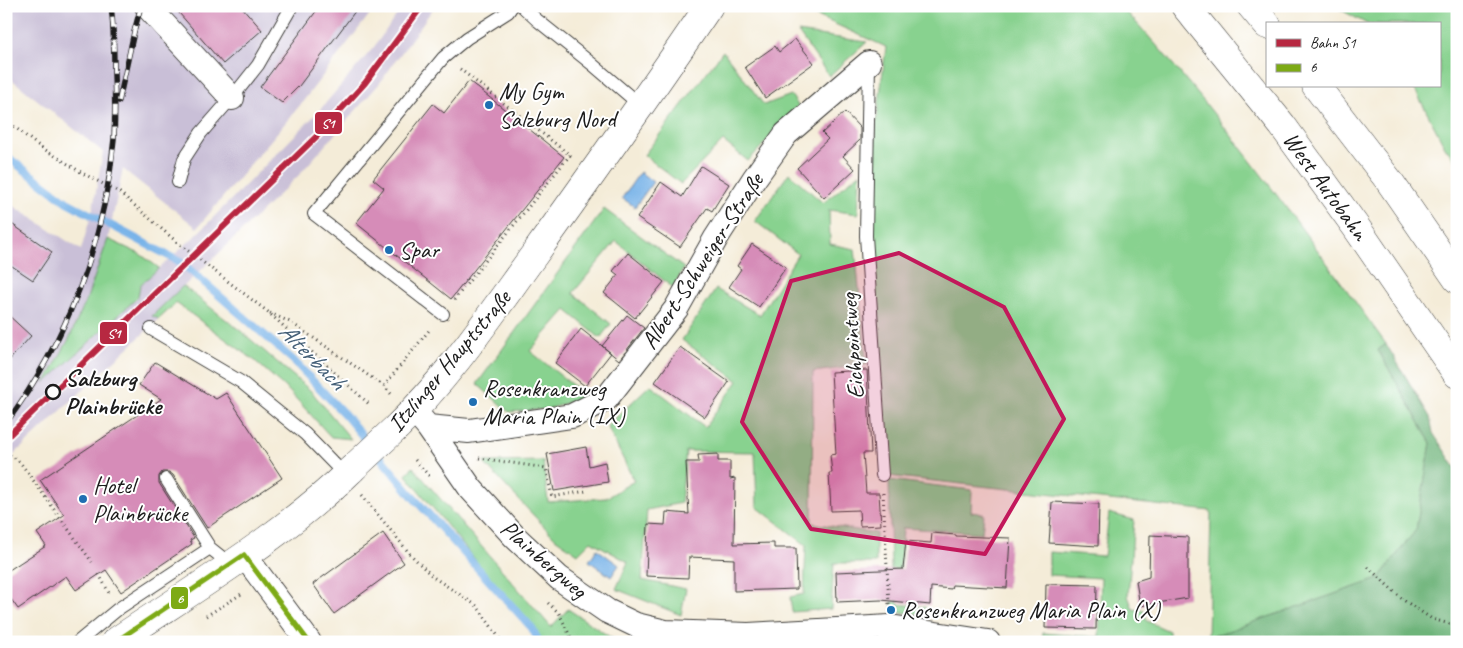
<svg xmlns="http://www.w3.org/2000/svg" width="1463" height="648" font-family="Caveat,sans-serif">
	<rect width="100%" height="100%" fill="#fff"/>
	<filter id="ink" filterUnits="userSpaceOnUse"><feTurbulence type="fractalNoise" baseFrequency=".02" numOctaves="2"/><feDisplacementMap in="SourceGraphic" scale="10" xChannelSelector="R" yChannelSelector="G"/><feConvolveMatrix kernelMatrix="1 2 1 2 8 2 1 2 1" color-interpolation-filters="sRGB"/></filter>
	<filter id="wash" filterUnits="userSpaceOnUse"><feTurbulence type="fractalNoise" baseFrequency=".0096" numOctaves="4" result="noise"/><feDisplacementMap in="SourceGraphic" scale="20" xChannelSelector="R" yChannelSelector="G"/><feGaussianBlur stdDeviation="1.12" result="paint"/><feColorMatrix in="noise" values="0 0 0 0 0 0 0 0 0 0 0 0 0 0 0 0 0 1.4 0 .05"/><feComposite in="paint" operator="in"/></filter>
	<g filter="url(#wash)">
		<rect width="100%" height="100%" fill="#f4ecd8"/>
		<path fill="#c9bfd7" d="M6 6H376L301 104 197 228 123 169 108 239 103 256 87 298 69 339 49 374 140 285 193 238 318 112 374 47 403 6H435L379 84 299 175 215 257 152 316 159 319 6 462V201L81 250 93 208 103 152 6 75Z"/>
		<path fill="#88d28f" stroke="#527756" d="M795 6H1121C1219 111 1302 229 1386 344L1378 350 1431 443 1416 530 1378 579 1208 638 1211 511 888 476 875 295 871 205 876 126 886 47Z
			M1334 6H1457V163L1445 147 1413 86H1439V24H1367Z
			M798 32 867 42 829 76Z
			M723 51 764 105 791 95 799 107 748 161 723 141 681 184 644 155Z
			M789 173 823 203 860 173 858 214 829 210 830 244 855 249 867 365 813 372 812 523 876 533V563H834L831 609 792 612 790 597 804 594 806 545 757 507 755 452 686 451 681 503 647 510 642 580 686 589 681 615 616 589 628 562 591 541 578 554 555 538 483 462 543 461 548 502 606 498 634 481 607 426 650 385 705 427 738 381 682 340 716 289 760 315 798 254 755 221Z
			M604 209 684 268 673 288 616 241 573 293 611 324 600 338 566 310 530 351 586 396 549 409 509 412 477 384Z
			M108 239 140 254 159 268 140 285 138 297 45 383 69 339 87 298Z
			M183 286 242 332 311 391 351 439 331 437 289 391 254 360 176 303 159 319 152 316Z
			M413 467 551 627 568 609 613 639 629 642H542L406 475Z
			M889 480 972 490 971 512 984 514 982 533 903 528 898 604 925 607 926 614 892 612Z
			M1109 513 1134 520 1128 596 1133 609 1144 611 1147 621 1169 631V642H1042L1043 633 1099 637 1101 578 1049 575V552L1104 556Z"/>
		<path fill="#6eb47a" stroke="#45684b" d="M1386 344 1430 417 1433 433 1457 470V642H1196L1378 579 1416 530 1431 443 1378 350Z"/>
		<path fill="#77b2e8" stroke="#4a6782" d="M640 172 653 182 635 207 622 198Z
			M597 549 619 565 611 577 589 561Z"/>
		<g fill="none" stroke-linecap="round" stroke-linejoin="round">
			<path stroke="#77b2e8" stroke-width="8" d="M6 156 67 202 182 263 293 360 346 416 413 497 532 628 539 642"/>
		</g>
		<g id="blocks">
			<path fill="#d68cb8" d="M173 6H241L262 30 223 64Z
				M320 6H359L299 86 282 103 260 87Z
				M795 39 814 63 765 98 745 67 775 46 779 52Z
				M469 81 564 157 451 299 356 223 384 188 373 179 433 104 444 113Z
				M845 112 860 128V140L843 156 855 169 824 198 797 168 828 139 822 133Z
				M701 166 729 184 712 211 707 208 680 247 637 218 661 182 682 197Z
				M6 220 52 252 33 280 6 262Z
				M752 244 786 267 759 307 729 287 741 269 737 266Z
				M628 253 664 282 635 318 604 293 618 275 613 271Z
				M6 313 31 336 6 364Z
				M627 315 644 328 619 360 602 346Z
				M581 329 611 353 585 386 555 363Z
				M680 347 729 382 705 417 655 382Z
				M155 362 216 399 226 393 282 478 207 528 173 475 169 472H162L159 476V483L194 538 190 540 192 544 121 592 106 570 76 590 66 576 18 609 6 592V572L46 546 37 533 64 515 40 480 161 399 139 385Z
				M867 370 871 453H863L866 493H879L881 525 860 526 859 510 831 511 829 473H832L830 455 836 454 831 372Z
				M586 447 589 466 605 462 608 482 554 491 547 454Z
				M718 454V461H730V479L735 478 734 544 774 543V548H796L797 589 734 591V559L689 557 688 578 646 576 648 524 665 525 666 512 689 514 686 462H699L698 455Z
				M1052 502 1099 504 1098 546 1049 543Z
				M383 533 404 563 334 614 313 584Z
				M932 533 956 535V536L1010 538 1007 588 952 585 951 589 931 587 930 605 881 600 837 602 836 572 903 569 906 541 931 543Z
				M1150 535 1188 537V598L1140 606 1136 581 1149 577Z
				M1046 584 1097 585 1096 629 1045 628Z"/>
		</g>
	</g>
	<g filter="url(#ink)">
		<use href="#blocks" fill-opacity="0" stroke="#3c3b38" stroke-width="1"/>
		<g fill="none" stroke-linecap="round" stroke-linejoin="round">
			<g stroke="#3c3b38" stroke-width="14">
				<path id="service" d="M522 6 537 20 592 64 641 106
					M869 63 866 236 882 475
					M178 182 184 159 201 133 235 94 258 65 292 6
					M443 314 314 214 443 58 467 38 508 12 512 6
					M151 329 241 382 305 434 346 476
					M166 479 210 548
					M78 642 118 609 210 548 230 564"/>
			</g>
			<g stroke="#3c3b38" stroke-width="26">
				<path id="minor" d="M147 6 232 98
					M414 411 428 427 471 489 515 537 559 578 607 611 636 625 665 632 748 635 890 627 988 642
					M428 427 469 431 572 416 606 399 676 309 716 238 754 179 786 134 869 63
					M244 555 309 642"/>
			</g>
			<g stroke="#3c3b38" stroke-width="29">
				<path id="secondary" d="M397 427C450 376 491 314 534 255 593 173 652 90 709 6
					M115 642C195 588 282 537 352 469"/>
			</g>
			<g stroke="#3c3b38" stroke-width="29">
				<path id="motorway" d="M1185 6 1282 125 1356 227 1457 374
					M1251 6 1267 25
					M1316 86 1390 182 1457 279"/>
			</g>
			<path stroke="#3c3b38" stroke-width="3" stroke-dasharray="1 4" stroke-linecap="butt" d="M78 8 87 6
				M460 69 571 156
				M6 120 36 144 84 174 119 192 178 243 268 312 369 404
				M454 300 570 155
				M270 313 290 322 384 386 393 396
				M384 386 431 328
				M6 452 20 462 92 562
				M479 458 546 468 552 497 586 491
				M415 460 431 478
				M883 493 889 604
				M362 495 410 554 433 577 477 606 502 642
				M1368 567 1402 599 1432 619 1457 626
				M99 574 109 593
				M548 603 559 613 573 642
				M206 616 243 593"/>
			<use href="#service" stroke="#fff" stroke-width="12"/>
			<use href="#minor" stroke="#fff" stroke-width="24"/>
			<use href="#secondary" stroke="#fff" stroke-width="28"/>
			<use href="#motorway" stroke="#fff" stroke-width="28"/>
			<g stroke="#1c1c1c" stroke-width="5.5">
				<path id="rail" d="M119 101 134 32 141 6
					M6 423C67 341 105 241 114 139 115 117 115 96 114 74 114 52 114 29 111 6"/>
			</g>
			<use href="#rail" stroke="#fff" stroke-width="4" stroke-dasharray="11" stroke-linecap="butt"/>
			<g stroke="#3c3b38" stroke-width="29" stroke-linecap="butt">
				<path id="secondary-bridge" d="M352 469 397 427"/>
			</g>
			<use href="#secondary-bridge" stroke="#fff" stroke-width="28"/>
			<g stroke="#fff" stroke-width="9">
				<path id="bus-1" d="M244 555 309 642
					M115 642 244 555"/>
			</g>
			<use href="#bus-1" stroke="#7daa15" stroke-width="5"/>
			<g stroke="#fff" stroke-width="10">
				<path id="rail-1" d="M6 438 317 136 365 83 422 6"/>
			</g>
			<use href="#rail-1" stroke="#b72841" stroke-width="6"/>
		</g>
	</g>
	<path fill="#c2185b" fill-opacity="0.2" stroke="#c2185b" stroke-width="4" stroke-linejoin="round" d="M899 253 1004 307 1064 419 985 554 811 529 742 422 791 281Z"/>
	<g fill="#1f6fb2" stroke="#fff" stroke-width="2">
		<circle cx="489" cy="105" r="5"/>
		<circle cx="389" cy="250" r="5"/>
		<circle cx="473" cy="402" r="5"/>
		<circle cx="83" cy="499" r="5"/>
		<circle cx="891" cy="610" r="5"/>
	</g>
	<circle fill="#fff" stroke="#1c1c1c" stroke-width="2.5" cx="53" cy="392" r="7"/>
	<g text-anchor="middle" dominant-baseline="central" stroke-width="4" stroke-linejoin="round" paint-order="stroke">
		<g font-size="24" fill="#1c1c1c" stroke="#fff" text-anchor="start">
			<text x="499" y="91">My Gym<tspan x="499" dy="28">Salzburg Nord</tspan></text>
			<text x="399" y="250">Spar</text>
			<text x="483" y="388">Rosenkranzweg<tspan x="483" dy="28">Maria Plain (IX)</tspan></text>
			<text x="93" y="485">Hotel<tspan x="93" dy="28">Plainbrücke</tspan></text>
			<text x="901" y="610">Rosenkranzweg Maria Plain (X)</text>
		</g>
		<g font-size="24" fill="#1c1c1c" stroke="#fff">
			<text transform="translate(1326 186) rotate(54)">West Autobahn</text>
			<text transform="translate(702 261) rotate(-57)">Albert-Schweiger-Straße</text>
			<text transform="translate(852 346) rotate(-94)">Eichpointweg</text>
			<text transform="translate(449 361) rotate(-50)">Itzlinger Hauptstraße</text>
			<text transform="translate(544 559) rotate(41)">Plainbergweg</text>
		</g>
		<g font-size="24" font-weight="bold" fill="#1c1c1c" stroke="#fff" text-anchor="start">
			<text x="65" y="378">Salzburg<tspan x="65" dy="28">Plainbrücke</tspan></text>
		</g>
		<g font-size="25" font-style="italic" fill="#456078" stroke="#fff">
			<text transform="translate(312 356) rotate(45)">Alterbach</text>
		</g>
	</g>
	<g stroke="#fff" stroke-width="2">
		<rect x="314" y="111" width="29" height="24" rx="5" fill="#b72841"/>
		<rect x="99" y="321" width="29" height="24" rx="5" fill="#b72841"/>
		<rect x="170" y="586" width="19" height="24" rx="5" fill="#7daa15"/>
	</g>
	<g font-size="14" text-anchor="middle" font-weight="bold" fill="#fff">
		<text x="328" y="128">S1</text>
		<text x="114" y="338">S1</text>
		<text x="180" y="603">6</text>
	</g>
	<rect width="1463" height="648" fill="none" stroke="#fff" stroke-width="25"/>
	<rect x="1266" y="22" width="175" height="65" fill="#ffffff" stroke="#a4a4a4"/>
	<rect x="1276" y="39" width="25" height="8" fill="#b72841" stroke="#a4a4a4"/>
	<text x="1310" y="48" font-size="15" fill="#1c1c1c">Bahn S1</text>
	<rect x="1276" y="64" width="25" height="8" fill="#7daa15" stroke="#a4a4a4"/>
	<text x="1310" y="72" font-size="15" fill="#1c1c1c">6</text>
</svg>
